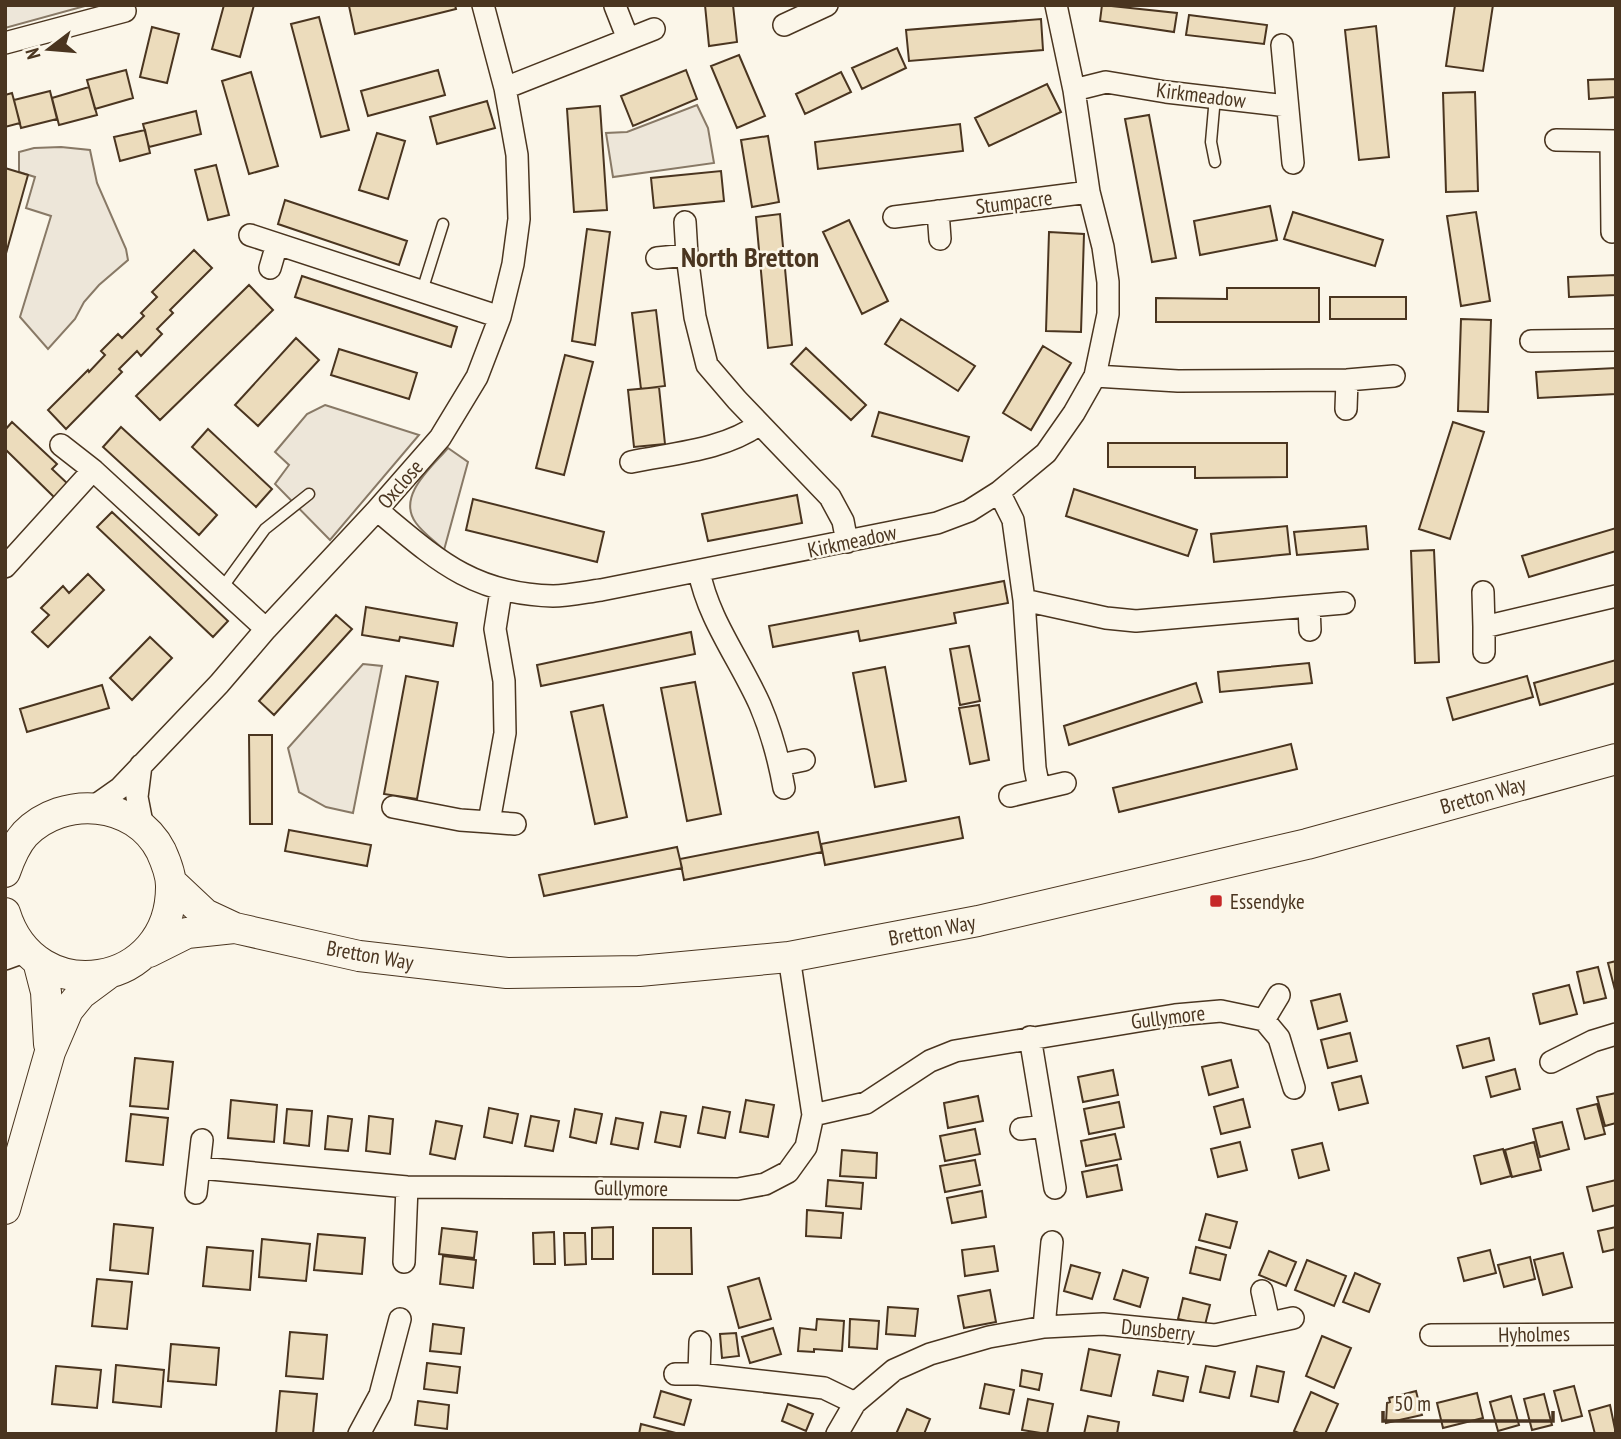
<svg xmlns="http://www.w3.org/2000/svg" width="1621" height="1439" font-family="'PT Sans Narrow',sans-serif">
	<rect width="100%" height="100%" fill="#fbf6e9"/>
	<path fill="#ede6d9" stroke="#887966" stroke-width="2" d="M5 5H85V6L5 28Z
		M697 105 708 128 714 163 613 177 606 133 627 132Z
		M61 147 90 150 97 183 126 249 128 260 99 285 84 302 75 319 48 349 20 317 51 216 26 208 35 177 19 172V152L34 148Z
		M325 405 419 435 330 540 275 484 289 465 275 452 307 414Z
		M448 448 468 462 444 550C435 541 423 533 416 523 396 496 432 467 448 448Z
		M363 664 382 666 353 813 326 807 299 792 288 748Z"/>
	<path fill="#ecdcbc" stroke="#4a3520" stroke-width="2" d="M224 5H254L240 57 212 49Z
		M455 5 456 9 355 34 349 6Z
		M705 5H733L737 42 709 46Z
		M1102 5 1177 13 1174 32 1100 21Z
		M1455 5H1493L1483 71 1446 66Z
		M1189 15 1267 25 1264 44 1186 35Z
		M319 17 349 130 321 137 291 24Z
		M1041 19 1043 50 909 61 906 30Z
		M1376 26 1389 157 1359 160 1345 30Z
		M152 27 179 34 167 83 140 77Z
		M897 48 906 68 862 89 852 68Z
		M739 55 765 116 737 128 711 66Z
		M126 70 133 98 95 109 87 80Z
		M438 70 445 95 368 116 361 91Z
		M686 70 697 99 633 126 621 96Z
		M251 72 278 166 249 174 222 81Z
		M841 72 851 92 805 114 796 94Z
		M1616 79V97L1589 99 1588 80Z
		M1047 84 1061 112 989 146 975 118Z
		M89 87 97 115 59 125 52 98Z
		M50 91 57 119 21 128 14 100Z
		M1475 92 1478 191 1446 192 1443 93Z
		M12 93 20 123 5 127V95Z
		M487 101 495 128 437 144 430 117Z
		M600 106 607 210 574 212 567 109Z
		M196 111 201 134 149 147 143 124Z
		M1149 115 1176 258 1152 262 1125 119Z
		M960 124 963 151 818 169 815 142Z
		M145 130 150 153 120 161 114 137Z
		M377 133 405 141 388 199 359 190Z
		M768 136 779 202 752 207 741 140Z
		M216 165 229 215 208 220 195 170Z
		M5 168 28 175 5 257Z
		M721 171 724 201 654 208 651 178Z
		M285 200 407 241 399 265 278 224Z
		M1270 206 1277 240 1200 255 1194 221Z
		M1293 212 1383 240 1375 266 1284 239Z
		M1476 212 1490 301 1461 306 1447 216Z
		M780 214 792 345 768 348 756 217Z
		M849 220 888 301 862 314 823 232Z
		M587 229 610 232 595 345 572 341Z
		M1049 232 1084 234 1081 332 1046 331Z
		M194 250 212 268 170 310 173 313 157 329 162 334 141 356 137 351 119 369 122 372 66 429 48 410 88 370 89 372 105 355 101 351 118 334 122 338 144 316 141 313 157 297 152 292Z
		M1616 275V295L1569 297 1568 277Z
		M302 276 457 327 451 347 295 297Z
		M249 285 273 310 160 420 136 396Z
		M1227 288H1319V322H1156V298L1227 299Z
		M1330 297H1406V319H1330Z
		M656 310 665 386 641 389 632 313Z
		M901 319 975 366 958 391 885 344Z
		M1461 319 1491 320 1488 412 1458 411Z
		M296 338 319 360 258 426 235 405Z
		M1043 346 1071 363 1031 430 1003 413Z
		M806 348 866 405 851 420 791 364Z
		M339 349 417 373 409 399 331 375Z
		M565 355 593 362 564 475 536 468Z
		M1616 368V394L1538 398 1536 372Z
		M659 387 665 444 634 447 628 390Z
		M879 412 969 437 962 461 872 436Z
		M12 422 57 464 52 469 68 484 55 498 5 449V430Z
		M1453 422 1484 432 1450 539 1419 529Z
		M121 427 217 515 199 535 103 447Z
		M208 429 272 489 256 507 192 447Z
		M1108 443H1287V477L1195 478V467H1108Z
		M1074 489 1197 530 1188 556 1066 516Z
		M797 495 802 523 708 541 702 514Z
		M473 499 604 532 597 562 466 530Z
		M112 512 228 621 213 637 97 527Z
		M1287 526 1290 554 1214 562 1211 534Z
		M1366 526 1368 549 1297 555 1294 532Z
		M1616 528V551L1529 577 1522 556Z
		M1434 550 1439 662 1415 663 1411 551Z
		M88 574 104 590 48 647 32 632 49 615 41 608 63 586 69 593Z
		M1004 581 1008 603 954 613 956 623 860 641 858 631 773 647 769 626Z
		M366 607 457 623 453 646 400 637 399 641 362 635Z
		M336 615 352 629 274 715 259 701Z
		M691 632 695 654 541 686 537 665Z
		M150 637 172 658 132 700 110 678Z
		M969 646 980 701 960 705 950 649Z
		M1616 660V683L1540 705 1534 683Z
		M1309 663 1312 683 1220 692 1218 672Z
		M885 667 906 781 875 787 853 673Z
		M406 676 438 682 417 799 384 794Z
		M1527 676 1533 697 1453 720 1447 698Z
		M695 682 721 814 687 821 661 688Z
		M1196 683 1202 702 1069 745 1064 726Z
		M102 685 109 708 27 732 20 709Z
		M603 705 627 817 595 824 571 712Z
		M979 705 989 760 970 764 959 708Z
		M249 735H272V824H250Z
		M1291 744 1297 769 1119 812 1113 788Z
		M959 817 963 838 825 865 821 844Z
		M289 830 371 845 367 866 285 851Z
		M818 832 822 852 684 880 680 859Z
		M677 847 682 868 544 896 539 875Z
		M1616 961V994L1608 963Z
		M1598 967 1606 998 1584 1003 1577 972Z
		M1569 985 1577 1014 1540 1024 1533 994Z
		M1340 994 1347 1021 1318 1029 1311 1001Z
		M1350 1033 1357 1061 1328 1068 1321 1040Z
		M1489 1038 1494 1060 1463 1068 1457 1046Z
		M135 1058 173 1062 168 1109 130 1106Z
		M1231 1060 1238 1087 1209 1095 1202 1067Z
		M1515 1069 1520 1089 1491 1097 1486 1077Z
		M1113 1070 1118 1095 1083 1102 1078 1077Z
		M1361 1076 1368 1103 1339 1110 1332 1083Z
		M1616 1093V1123L1605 1126 1597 1097Z
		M978 1096 983 1121 948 1128 944 1103Z
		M1243 1099 1250 1127 1221 1134 1214 1107Z
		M231 1100 277 1105 274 1142 228 1138Z
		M746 1100 774 1105 768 1137 740 1132Z
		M1119 1102 1124 1127 1089 1134 1084 1109Z
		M1597 1104 1605 1134 1585 1139 1577 1109Z
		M703 1107 730 1112 725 1138 698 1133Z
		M489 1108 518 1114 512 1143 484 1137Z
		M287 1109 312 1111 309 1146 284 1143Z
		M575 1109 602 1114 596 1143 570 1137Z
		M661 1112 686 1116 680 1147 655 1142Z
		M131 1114 168 1118 163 1165 126 1161Z
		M328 1116 352 1119 348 1151 325 1149Z
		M369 1116 393 1119 390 1154 366 1151Z
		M531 1116 559 1121 553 1151 525 1146Z
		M616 1118 643 1123 638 1149 611 1144Z
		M436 1121 462 1126 455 1159 430 1154Z
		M1562 1122 1569 1149 1540 1157 1533 1129Z
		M975 1129 980 1154 945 1161 940 1136Z
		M1115 1134 1121 1159 1086 1166 1081 1141Z
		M1240 1142 1247 1170 1218 1177 1211 1149Z
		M1534 1142 1541 1170 1512 1177 1505 1150Z
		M1322 1143 1329 1170 1299 1178 1292 1150Z
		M1503 1149 1511 1176 1481 1184 1474 1156Z
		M842 1150 877 1153 876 1178 840 1176Z
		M975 1160 980 1185 945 1192 940 1166Z
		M1117 1165 1122 1190 1087 1197 1082 1172Z
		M828 1180 863 1183 861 1209 826 1206Z
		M1616 1180V1205L1593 1211 1587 1187Z
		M982 1191 986 1217 952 1223 947 1198Z
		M807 1210 843 1213 841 1238 806 1236Z
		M1206 1214 1237 1222 1230 1248 1199 1240Z
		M114 1224 153 1228 148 1274 110 1270Z
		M613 1227V1259H592V1228Z
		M1616 1227V1249L1603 1252 1598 1231Z
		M442 1228 477 1232 474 1258 439 1254Z
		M653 1228H691L692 1274H653Z
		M554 1232 555 1264H534L533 1233Z
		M564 1233H585L586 1264 565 1265Z
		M318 1234 365 1238 362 1274 314 1270Z
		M262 1239 310 1244 306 1281 259 1277Z
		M994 1246 998 1271 965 1276 962 1250Z
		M207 1247 253 1251 250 1290 203 1286Z
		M1196 1247 1226 1255 1220 1280 1190 1273Z
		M1490 1250 1496 1273 1464 1281 1458 1258Z
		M1269 1251 1296 1262 1286 1286 1259 1275Z
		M1563 1253 1572 1287 1543 1295 1534 1260Z
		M443 1256 476 1260 473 1288 440 1284Z
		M1530 1257 1535 1279 1504 1287 1498 1265Z
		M1307 1260 1346 1276 1334 1306 1295 1290Z
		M1071 1265 1100 1273 1092 1299 1064 1291Z
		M1123 1270 1148 1278 1140 1307 1114 1299Z
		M1355 1273 1380 1284 1369 1312 1343 1302Z
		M759 1278 771 1319 739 1328 728 1287Z
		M97 1279 132 1282 127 1329 92 1326Z
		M990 1290 996 1322 964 1328 958 1296Z
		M1183 1298 1210 1305 1205 1325 1178 1319Z
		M888 1307 918 1309 915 1336 886 1334Z
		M817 1319 844 1321 842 1351 814 1349V1352L798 1351 800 1328 816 1330Z
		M850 1319 879 1321 877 1349 849 1347Z
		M433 1324 464 1328 461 1354 430 1351Z
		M773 1328 781 1354 750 1363 742 1337Z
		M290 1332 327 1335 323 1379 286 1376Z
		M736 1333 739 1356 722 1358 720 1334Z
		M1322 1336 1351 1348 1334 1388 1306 1376Z
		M171 1344 219 1348 216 1385 168 1381Z
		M1089 1349 1120 1355 1111 1396 1081 1390Z
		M427 1363 460 1367 457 1393 424 1389Z
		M116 1365 164 1370 161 1407 113 1402Z
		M56 1366 101 1370 97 1408 52 1404Z
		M1206 1366 1235 1372 1229 1398 1200 1392Z
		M1257 1366 1284 1372 1278 1402 1251 1396Z
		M1022 1370 1042 1374 1039 1390 1020 1386Z
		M1158 1371 1188 1377 1183 1401 1153 1395Z
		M985 1384 1014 1390 1009 1414 980 1408Z
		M1574 1386 1582 1416 1562 1421 1554 1391Z
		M280 1391 317 1394 313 1434H276Z
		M661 1391 691 1400 684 1425 654 1417Z
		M1416 1391 1422 1415 1386 1423 1387 1403 1390 1402 1389 1398Z
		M1311 1392 1338 1404 1325 1434H1301L1294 1431Z
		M1477 1393 1483 1418 1443 1428 1437 1403Z
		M1544 1394 1552 1425 1532 1430 1524 1399Z
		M1511 1396 1519 1425 1498 1431 1490 1402Z
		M1028 1399 1053 1404 1047 1434 1022 1430Z
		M418 1401 449 1405 447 1429 415 1425Z
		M788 1404 813 1414 806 1431 782 1421Z
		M1610 1405 1616 1434H1595L1589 1411Z
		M907 1409 930 1419 924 1434H896Z
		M1088 1416 1119 1422 1117 1434H1084Z
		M641 1424 676 1433V1434H639Z"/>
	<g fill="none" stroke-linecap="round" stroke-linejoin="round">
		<g stroke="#4a3520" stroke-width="13">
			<path id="lane" d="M1215 97 1211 142 1215 162
				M422 291 443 224
				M222 588 265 529 309 494"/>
		</g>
		<g stroke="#4a3520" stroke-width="24">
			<path id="street" d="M615 6 628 39
				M784 25 827 5
				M5 43 125 11
				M1282 45 1293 163
				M505 88 654 29
				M1074 90 1106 82 1166 92 1287 106
				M1556 140 1616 141
				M1611 142 1612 232
				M938 211 940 239
				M894 217 1089 192
				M685 222 687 255
				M250 235 500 317
				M657 258 687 255 695 317 707 365 737 400 830 497 843 521 847 542
				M270 268 277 244
				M1531 341 1616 340
				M1095 376 1178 381 1347 380 1394 376
				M1346 409 1347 380
				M61 445 93 470 266 629
				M631 462C674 453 724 450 760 424
				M999 492 1013 520 1024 600 1035 768 1039 788
				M377 510C436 559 472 594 553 596 568 596 586 592 601 590L937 523 969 511 999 492 1046 453 1074 413 1095 376 1108 314V282L1103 247 1089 192 1074 90 1056 5
				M5 567 93 470
				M699 571C708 619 740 660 760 705 771 731 779 760 784 788
				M501 591 495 629 504 681 505 733 489 822 515 824
				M1483 592 1484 627 1616 596
				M1024 600 1106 618 1136 621 1344 603
				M1309 606 1310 630
				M1484 627V652
				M141 765 137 797 143 828
				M780 765 804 760
				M1010 796 1065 783
				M93 807 120 788 219 684 266 629 377 510 440 438 477 377 500 317 513 264 519 219 517 155 505 88 483 5
				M393 807 460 820 489 822
				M5 959 27 951
				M1264 1020 1279 995
				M1030 1037 1055 1188
				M1551 1062 1593 1041 1616 1034
				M813 1115 866 1103 930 1061 955 1051 1175 1015 1221 1011 1264 1020 1279 1038 1294 1088
				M1021 1129 1044 1126
				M200 1168 407 1187 738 1189 765 1184 788 1172 806 1147 813 1115 789 957
				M196 1193 202 1140
				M404 1262 407 1187
				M1262 1291 1269 1323
				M1044 1327 1052 1242
				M1431 1335 1616 1334
				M675 1374H699L824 1388 855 1403
				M699 1374 700 1342
				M359 1434 380 1395 400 1319
				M837 1434 855 1403 894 1370 930 1354 989 1337 1044 1327 1103 1324 1215 1335 1293 1318"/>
		</g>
		<g stroke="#4a3520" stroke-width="32">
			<path id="secondary" d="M5 872C10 858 15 845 25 834 63 795 135 800 161 851 166 862 171 874 171 886 172 989 35 1011 5 913
				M172 883 205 914 235 928 359 956 507 973 639 971 789 957 978 921 1307 844 1616 759
				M149 952 187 933 234 928
				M38 961 46 992 49 1044
				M5 1209 50 1052 68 1010 81 994 108 974"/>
		</g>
		<use href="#lane" stroke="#fbf6e9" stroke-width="10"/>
		<use href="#street" stroke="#fbf6e9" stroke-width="21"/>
		<use href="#secondary" stroke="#fbf6e9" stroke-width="30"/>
	</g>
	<rect fill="#c62828" stroke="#fbf6e9" stroke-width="2.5" x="1209" y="894" width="14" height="14" rx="3.5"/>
	<g text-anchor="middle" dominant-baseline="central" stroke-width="5" stroke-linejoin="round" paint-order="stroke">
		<g font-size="21" fill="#4a3520" stroke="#fbf6e9">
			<text transform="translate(1201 95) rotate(7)">Kirkmeadow</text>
			<text transform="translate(1014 202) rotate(-7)">Stumpacre</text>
			<text transform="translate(400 484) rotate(-49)">Oxclose</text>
			<text transform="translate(852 541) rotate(-12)">Kirkmeadow</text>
			<text transform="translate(1483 795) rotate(-16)">Bretton Way</text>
			<text transform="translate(932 930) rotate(-11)">Bretton Way</text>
			<text transform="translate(370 955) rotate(10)">Bretton Way</text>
			<text transform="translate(1168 1017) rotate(-7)">Gullymore</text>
			<text transform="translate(631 1188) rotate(1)">Gullymore</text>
			<text transform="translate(1158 1330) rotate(6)">Dunsberry</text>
			<text transform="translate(1534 1334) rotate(-1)">Hyholmes</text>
		</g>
		<g font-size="21" fill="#4a3520" stroke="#fbf6e9" text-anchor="start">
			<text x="1230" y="901">Essendyke</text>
		</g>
		<g font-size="28" font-weight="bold" fill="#4a3520" stroke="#fbf6e9">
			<text x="750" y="256">North Bretton</text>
		</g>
	</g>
	<rect width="1621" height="1439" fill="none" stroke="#4a3520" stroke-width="14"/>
	<g transform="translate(49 49) rotate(254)" stroke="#fbf6e9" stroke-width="5" paint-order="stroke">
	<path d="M0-5L12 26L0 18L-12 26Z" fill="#4a3520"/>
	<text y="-10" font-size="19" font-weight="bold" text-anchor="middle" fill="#4a3520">N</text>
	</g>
	<path d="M1383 1411v10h170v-10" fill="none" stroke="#4a3520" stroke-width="3.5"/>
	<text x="1394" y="1411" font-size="21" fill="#4a3520" stroke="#fbf6e9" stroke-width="5" paint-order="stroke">50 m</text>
</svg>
